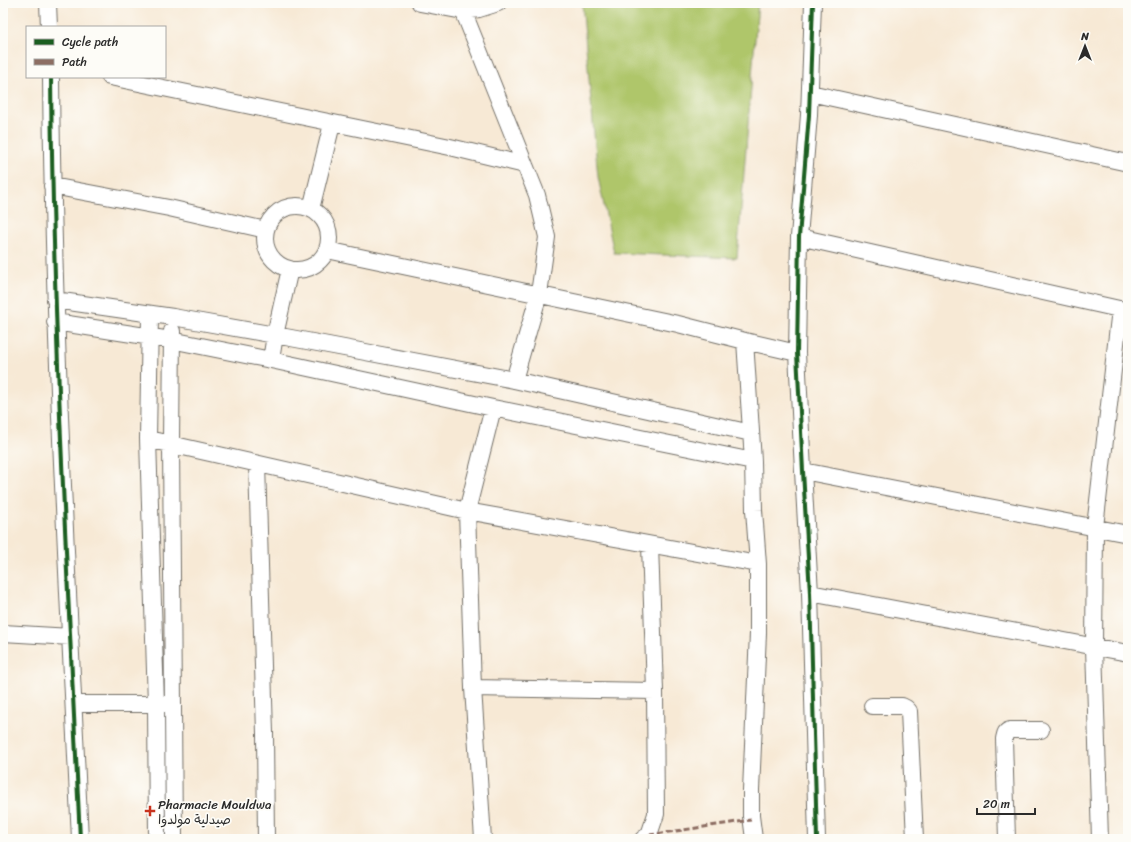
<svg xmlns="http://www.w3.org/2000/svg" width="1131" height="842" font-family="Sriracha,'Playpen Sans Arabic',sans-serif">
	<rect width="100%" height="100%" fill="#fdfcf7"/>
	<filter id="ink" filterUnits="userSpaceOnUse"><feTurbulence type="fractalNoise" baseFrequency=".025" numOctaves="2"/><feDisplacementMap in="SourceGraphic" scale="8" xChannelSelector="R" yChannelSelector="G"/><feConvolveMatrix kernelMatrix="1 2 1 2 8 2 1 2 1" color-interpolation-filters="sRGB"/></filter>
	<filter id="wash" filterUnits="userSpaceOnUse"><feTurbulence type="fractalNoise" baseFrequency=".012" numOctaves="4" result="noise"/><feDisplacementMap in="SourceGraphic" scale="16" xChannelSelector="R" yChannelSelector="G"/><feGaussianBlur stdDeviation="0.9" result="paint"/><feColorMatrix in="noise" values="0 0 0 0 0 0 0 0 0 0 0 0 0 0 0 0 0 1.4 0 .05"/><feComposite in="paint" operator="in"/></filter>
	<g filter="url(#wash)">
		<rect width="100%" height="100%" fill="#f7e9d5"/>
		<path fill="#afc66b" stroke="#6d784b" d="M582 3H758L737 258 614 253 598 177Z"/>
	</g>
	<g filter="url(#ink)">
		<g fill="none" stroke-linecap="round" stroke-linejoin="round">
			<g stroke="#726e66" stroke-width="18">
				<path id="minor" d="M48 3 49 27
					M420 3 463 11 479 9 498 3
					M460 3 537 195 547 237 539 294 514 380
					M813 3 809 115 799 237 797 353 803 471 810 593 817 839
					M51 77C53 331 68 585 80 839
					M110 77 450 147 525 165
					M810 93 1128 163
					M52 186 169 208 266 230
					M265 238a32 32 0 1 1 64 0a32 32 0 1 1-64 0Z
					M311 209 332 124
					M799 237 1128 311
					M327 250 678 324 745 341
					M55 300 173 317 275 335 514 380 751 433
					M150 314 148 439 156 704 157 839
					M55 322 171 340 271 360 493 408 753 461
					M172 331 171 443 174 839
					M271 360 275 335 290 269
					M148 439 467 511 758 564
					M257 464 265 733 266 839
					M803 471 1128 534
					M810 593 1128 653
					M3 633 71 637
					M473 688 655 691
					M74 704H166
					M872 706H902L906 708 909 711 915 839
					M483 839 473 688 467 511 493 408
					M643 839 649 835 656 814 655 691 650 545
					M754 839 751 816V790L758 633V564L754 510 753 461 745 341 797 353
					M1007 839 1004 739C1005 734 1005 731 1010 730H1041
					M1100 839 1094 647 1095 527 1120 309"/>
			</g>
			<use href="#minor" stroke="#fff" stroke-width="16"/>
			<path stroke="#8d6e63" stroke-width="3" stroke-dasharray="6 3" stroke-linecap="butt" d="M649 835 751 820"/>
			<g stroke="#fdfcf7" stroke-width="6">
				<path id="cycleway" d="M813 3 809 115 799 237 797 353 803 471 810 593 817 839
					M51 77C53 331 68 585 80 839"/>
			</g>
			<use href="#cycleway" stroke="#1b5e20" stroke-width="4"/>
		</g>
	</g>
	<path fill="#c8321e" stroke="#fdfcf7" stroke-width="1.5" d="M148 805h4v4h4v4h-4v4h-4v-4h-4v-4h4z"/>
	<g text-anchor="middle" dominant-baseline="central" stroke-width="3.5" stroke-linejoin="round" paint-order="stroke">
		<g font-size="13" fill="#2b2b2b" stroke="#fdfcf7" text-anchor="start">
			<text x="158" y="804">Pharmacie Mouldwa<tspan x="158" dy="15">صيدلية مولدوا</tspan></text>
		</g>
	</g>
	<rect width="1131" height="842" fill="none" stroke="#fdfcf7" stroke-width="16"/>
	<rect x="26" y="26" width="140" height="52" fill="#fdfcf7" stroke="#a9a8a5"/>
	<rect x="34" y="39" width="20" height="6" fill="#1b5e20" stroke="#a9a8a5"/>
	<text x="62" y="46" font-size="12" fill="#2b2b2b">Cycle path</text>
	<rect x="34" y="59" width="20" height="6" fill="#8d6e63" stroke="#a9a8a5"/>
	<text x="62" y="66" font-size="12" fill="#2b2b2b">Path</text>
	<g transform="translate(1085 46)" stroke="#fdfcf7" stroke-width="3" paint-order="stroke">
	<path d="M0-3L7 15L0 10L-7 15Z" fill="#2b2b2b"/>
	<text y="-6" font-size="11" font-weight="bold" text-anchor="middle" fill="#2b2b2b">N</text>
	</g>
	<path d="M977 808v6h58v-6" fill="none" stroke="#2b2b2b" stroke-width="2"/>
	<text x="983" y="808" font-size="12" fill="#2b2b2b" stroke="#fdfcf7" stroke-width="3" paint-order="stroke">20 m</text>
</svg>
